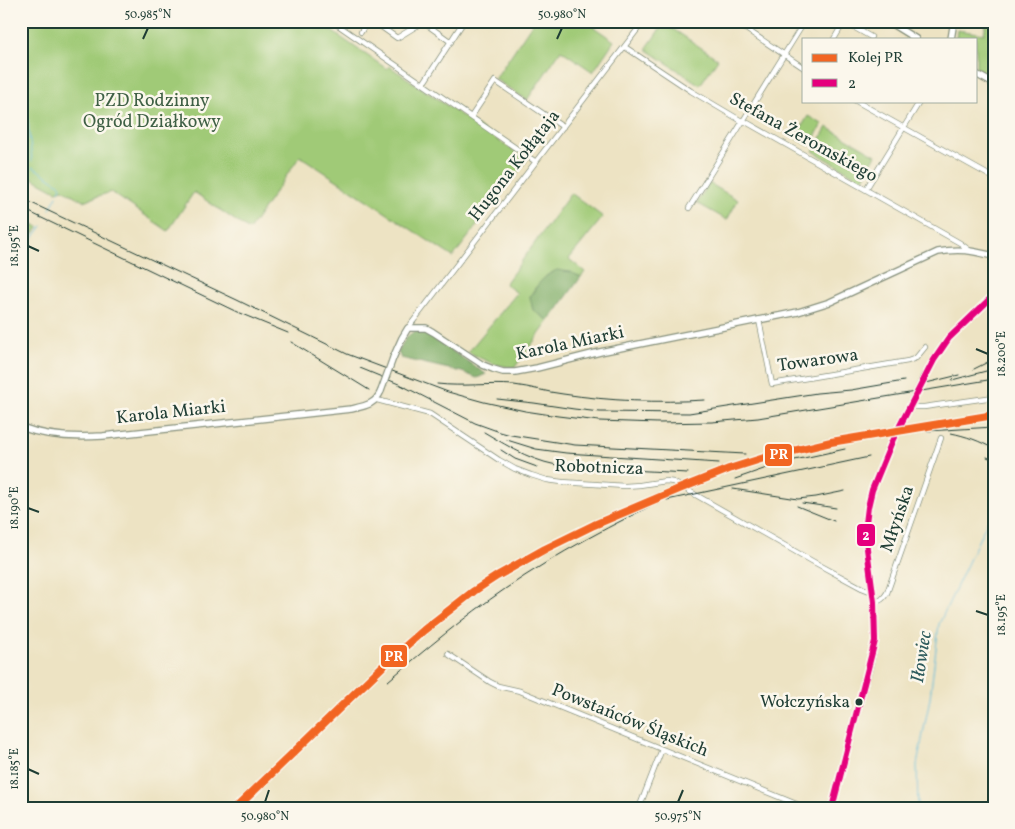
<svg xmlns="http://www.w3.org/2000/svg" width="1015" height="829" font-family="Vollkorn,serif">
	<rect width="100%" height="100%" fill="#fbf7ec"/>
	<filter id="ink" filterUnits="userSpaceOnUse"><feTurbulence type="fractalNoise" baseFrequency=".02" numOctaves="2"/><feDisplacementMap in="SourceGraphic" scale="10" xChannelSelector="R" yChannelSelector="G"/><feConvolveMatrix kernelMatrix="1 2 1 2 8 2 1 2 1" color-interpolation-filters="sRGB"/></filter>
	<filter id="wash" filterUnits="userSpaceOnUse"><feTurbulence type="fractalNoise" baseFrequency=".0096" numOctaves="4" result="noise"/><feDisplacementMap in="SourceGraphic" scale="20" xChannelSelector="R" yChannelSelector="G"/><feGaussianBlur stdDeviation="1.12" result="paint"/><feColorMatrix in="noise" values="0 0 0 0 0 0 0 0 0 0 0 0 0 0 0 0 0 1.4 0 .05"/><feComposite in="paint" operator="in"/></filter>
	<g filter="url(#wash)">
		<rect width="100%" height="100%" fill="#ede3c3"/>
		<path fill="#a0ca77" stroke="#608456" d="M21 21H317L387 69 389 66 527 160 453 257 300 156 249 230 194 192 168 231 111 192 83 201 63 189 56 191 21 172Z
			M534 21H585L614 41 593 72 561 50 527 100 495 79Z
			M986 21H994V79L976 68V39H956L957 30 984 34Z
			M664 23 718 59 700 85 646 49Z
			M808 116 822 124 810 146 795 138Z
			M827 127 876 155 862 180 813 151Z
			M709 183 738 200 727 220 697 203Z
			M571 193 603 217 569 259 585 272 581 277 570 272 547 275 535 288 530 296 533 310 549 321 515 367C497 367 484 360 468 352L517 293 505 284Z
			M21 219 39 227 30 237 21 254Z"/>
		<path fill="#80ae68" stroke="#50764e" d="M557 270 570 272 581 277 549 321 533 310 530 297C538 284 543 276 557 270Z
			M419 330 429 334 458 355 486 374 477 378 462 372 401 358 398 352C404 341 406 334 419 330Z"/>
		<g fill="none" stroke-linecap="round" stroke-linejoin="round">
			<path stroke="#5fbbdd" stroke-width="1" d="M26 89 27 109
				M27 114 32 161
				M33 167 59 184 61 187 59 191
				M50 209 57 196
				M21 258 26 251 32 239 42 226
				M993 396 992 389 994 384
				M918 808 917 765 930 698 939 624 988 520"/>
		</g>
	</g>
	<g filter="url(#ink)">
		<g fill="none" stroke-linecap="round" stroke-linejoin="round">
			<g stroke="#86907c" stroke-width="6">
				<path id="minor" d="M332 21 536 162
					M373 21 397 38 423 22 451 42
					M403 21 413 28
					M734 21 804 68
					M361 32 367 21
					M834 39 841 27 848 24 871 37
					M625 47 691 91 740 120 746 122 960 243 969 250
					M423 84 464 21
					M856 101 994 178
					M471 117 495 81 563 127
					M866 189 920 101
					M689 208 805 21
					M759 320 772 384 908 361 916 358 925 347
					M408 328 644 21
					M377 400 430 414 499 460 515 469 531 475 547 480 562 482 625 486 640 485 666 481 673 482 812 561 862 588 872 592
					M910 405 916 407H924L994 397
					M874 602C881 601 883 599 887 593L941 438
					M448 654 490 682 498 686 520 691 806 808
					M639 808 662 749"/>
			</g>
			<g stroke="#86907c" stroke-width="8">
				<path id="tertiary" d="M887 21 916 39
					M951 39 954 21
					M976 74 994 84
					M393 358 402 338 408 328H426L433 332 483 365 493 369 503 372H515L537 368 600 352 798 312 830 302 938 252C961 248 972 251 994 256
					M924 377 941 349 949 338 994 295
					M902 421 914 397
					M21 427C47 437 76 438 103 436L351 409C365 406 375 405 381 391
					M832 808C842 770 852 732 862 694 866 678 874 654 875 639 877 606 868 573 866 541 864 504 878 472 893 439"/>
			</g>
			<use href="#minor" stroke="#fff" stroke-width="4.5"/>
			<use href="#tertiary" stroke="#fff" stroke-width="5.5"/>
			<path stroke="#1f3d34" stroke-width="1" d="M21 198 237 300 347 354 448 392 484 402 525 411 558 416 599 421 658 423 712 422 758 418 994 379
				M21 208 237 312 288 333
				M291 342 369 390
				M360 368 406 387
				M974 369 994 359
				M952 380 990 370
				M437 384C463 387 488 383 514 385 531 387 546 392 563 394 610 401 657 403 705 400
				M922 384 959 375
				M401 385 475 423 500 432 511 435 575 445 745 454
				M497 399 534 403 574 409 600 412 689 413 817 393 851 390 904 381
				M484 432C513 449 534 463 569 467L688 473
				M911 432 994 427
				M951 433C966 436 980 441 994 449
				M507 440 536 449 566 453 719 463
				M501 450 515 459 537 467
				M987 457 994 460
				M735 479 781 463 845 449
				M733 489 798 499 816 497 845 491
				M667 500 869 457
				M802 503 836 508
				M797 506 834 521
				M388 681C426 649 464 617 505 589 558 553 614 523 672 496
				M232 808 385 660 422 627 482 583 515 562 551 542 584 526 692 480 725 467 758 456 812 443 994 412"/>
			<g stroke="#86907c" stroke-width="8" stroke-linecap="butt">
				<path id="tertiary-bridge" d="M381 391 393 358
					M914 397 924 377
					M893 439 902 421"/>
			</g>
			<use href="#tertiary-bridge" stroke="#fff" stroke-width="5.5"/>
			<g stroke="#fbf7ec" stroke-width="10">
				<path id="bus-1" d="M832 808 875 641 874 602 866 541V523L868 507 872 490 893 439 934 360 949 338 994 295"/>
			</g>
			<use href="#bus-1" stroke="#e5007d" stroke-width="6"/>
			<g stroke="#fbf7ec" stroke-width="11">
				<path id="rail-1" d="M236 808 383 666 424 630 474 591 497 576 545 549 594 525 679 489 729 469 764 458 831 442 994 415"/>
			</g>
			<use href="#rail-1" stroke="#f26522" stroke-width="8"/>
		</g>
	</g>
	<path fill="none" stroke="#1f3d34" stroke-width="2" d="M143 39 148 28M557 39 562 28M28 246 39 251M976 349 988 354M28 508 39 512M976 611 988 615M28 769 39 774M265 802 269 790M678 802 683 790"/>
	<circle fill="#1f3d34" stroke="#fbf7ec" stroke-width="2" cx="859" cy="702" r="4.5"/>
	<g text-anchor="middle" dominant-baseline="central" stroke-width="5" stroke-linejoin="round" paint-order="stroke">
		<g font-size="17" fill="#1f3d34" stroke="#fbf7ec" text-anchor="end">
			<text x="850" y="702">Wołczyńska</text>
		</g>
		<g font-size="18" fill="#3f6045" stroke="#fbf7ec">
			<text x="152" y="101">PZD Rodzinny<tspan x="152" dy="21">Ogród Działkowy</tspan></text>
		</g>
		<g font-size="18" fill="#1f3d34" stroke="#fbf7ec">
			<text transform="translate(803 138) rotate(29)">Stefana Żeromskiego</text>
			<text transform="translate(515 166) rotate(-52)">Hugona Kołłątaja</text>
			<text transform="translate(570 344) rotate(-12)">Karola Miarki</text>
			<text transform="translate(818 361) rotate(-8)">Towarowa</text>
			<text transform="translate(171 413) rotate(-6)">Karola Miarki</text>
			<text transform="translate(599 468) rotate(2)">Robotnicza</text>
			<text transform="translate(898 519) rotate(-71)">Młyńska</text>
			<text transform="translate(630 721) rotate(22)">Powstańców Śląskich</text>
		</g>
		<g font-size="19" font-style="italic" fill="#2f5c5e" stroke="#fbf7ec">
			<text transform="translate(922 657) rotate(-81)">Iłowiec</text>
		</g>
	</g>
	<g stroke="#fbf7ec" stroke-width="2">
		<rect x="764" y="443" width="29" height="24" rx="5" fill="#f26522"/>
		<rect x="856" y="523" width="20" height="24" rx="5" fill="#e5007d"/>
		<rect x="380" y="644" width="28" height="24" rx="5" fill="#f26522"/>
	</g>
	<g font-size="14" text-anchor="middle" font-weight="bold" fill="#fff">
		<text x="779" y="459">PR</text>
		<text x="866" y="540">2</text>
		<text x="394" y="661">PR</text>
	</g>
	<rect width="1015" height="829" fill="none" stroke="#fbf7ec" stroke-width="55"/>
	<rect x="802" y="38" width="175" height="65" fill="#fbf7ec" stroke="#a3ada2"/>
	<rect x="812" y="54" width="25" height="8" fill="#f26522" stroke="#a3ada2"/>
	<text x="848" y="62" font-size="15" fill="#1f3d34">Kolej PR</text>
	<rect x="812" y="79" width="25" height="8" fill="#e5007d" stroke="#a3ada2"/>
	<text x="848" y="88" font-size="15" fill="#1f3d34">2</text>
	<rect x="28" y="28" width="960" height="774" fill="none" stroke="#1f3d34" stroke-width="2"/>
	<g font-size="12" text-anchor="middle" fill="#1f3d34">
		<text x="148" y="18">50.985°N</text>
		<text x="562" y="18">50.980°N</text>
		<text transform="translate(14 246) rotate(-90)" y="4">18.195°E</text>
		<text transform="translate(1001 354) rotate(-90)" y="4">18.200°E</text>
		<text transform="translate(14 508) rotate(-90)" y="4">18.190°E</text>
		<text transform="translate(1001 615) rotate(-90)" y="4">18.195°E</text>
		<text transform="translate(14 769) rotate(-90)" y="4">18.185°E</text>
		<text x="265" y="820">50.980°N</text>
		<text x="678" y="820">50.975°N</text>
	</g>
</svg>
